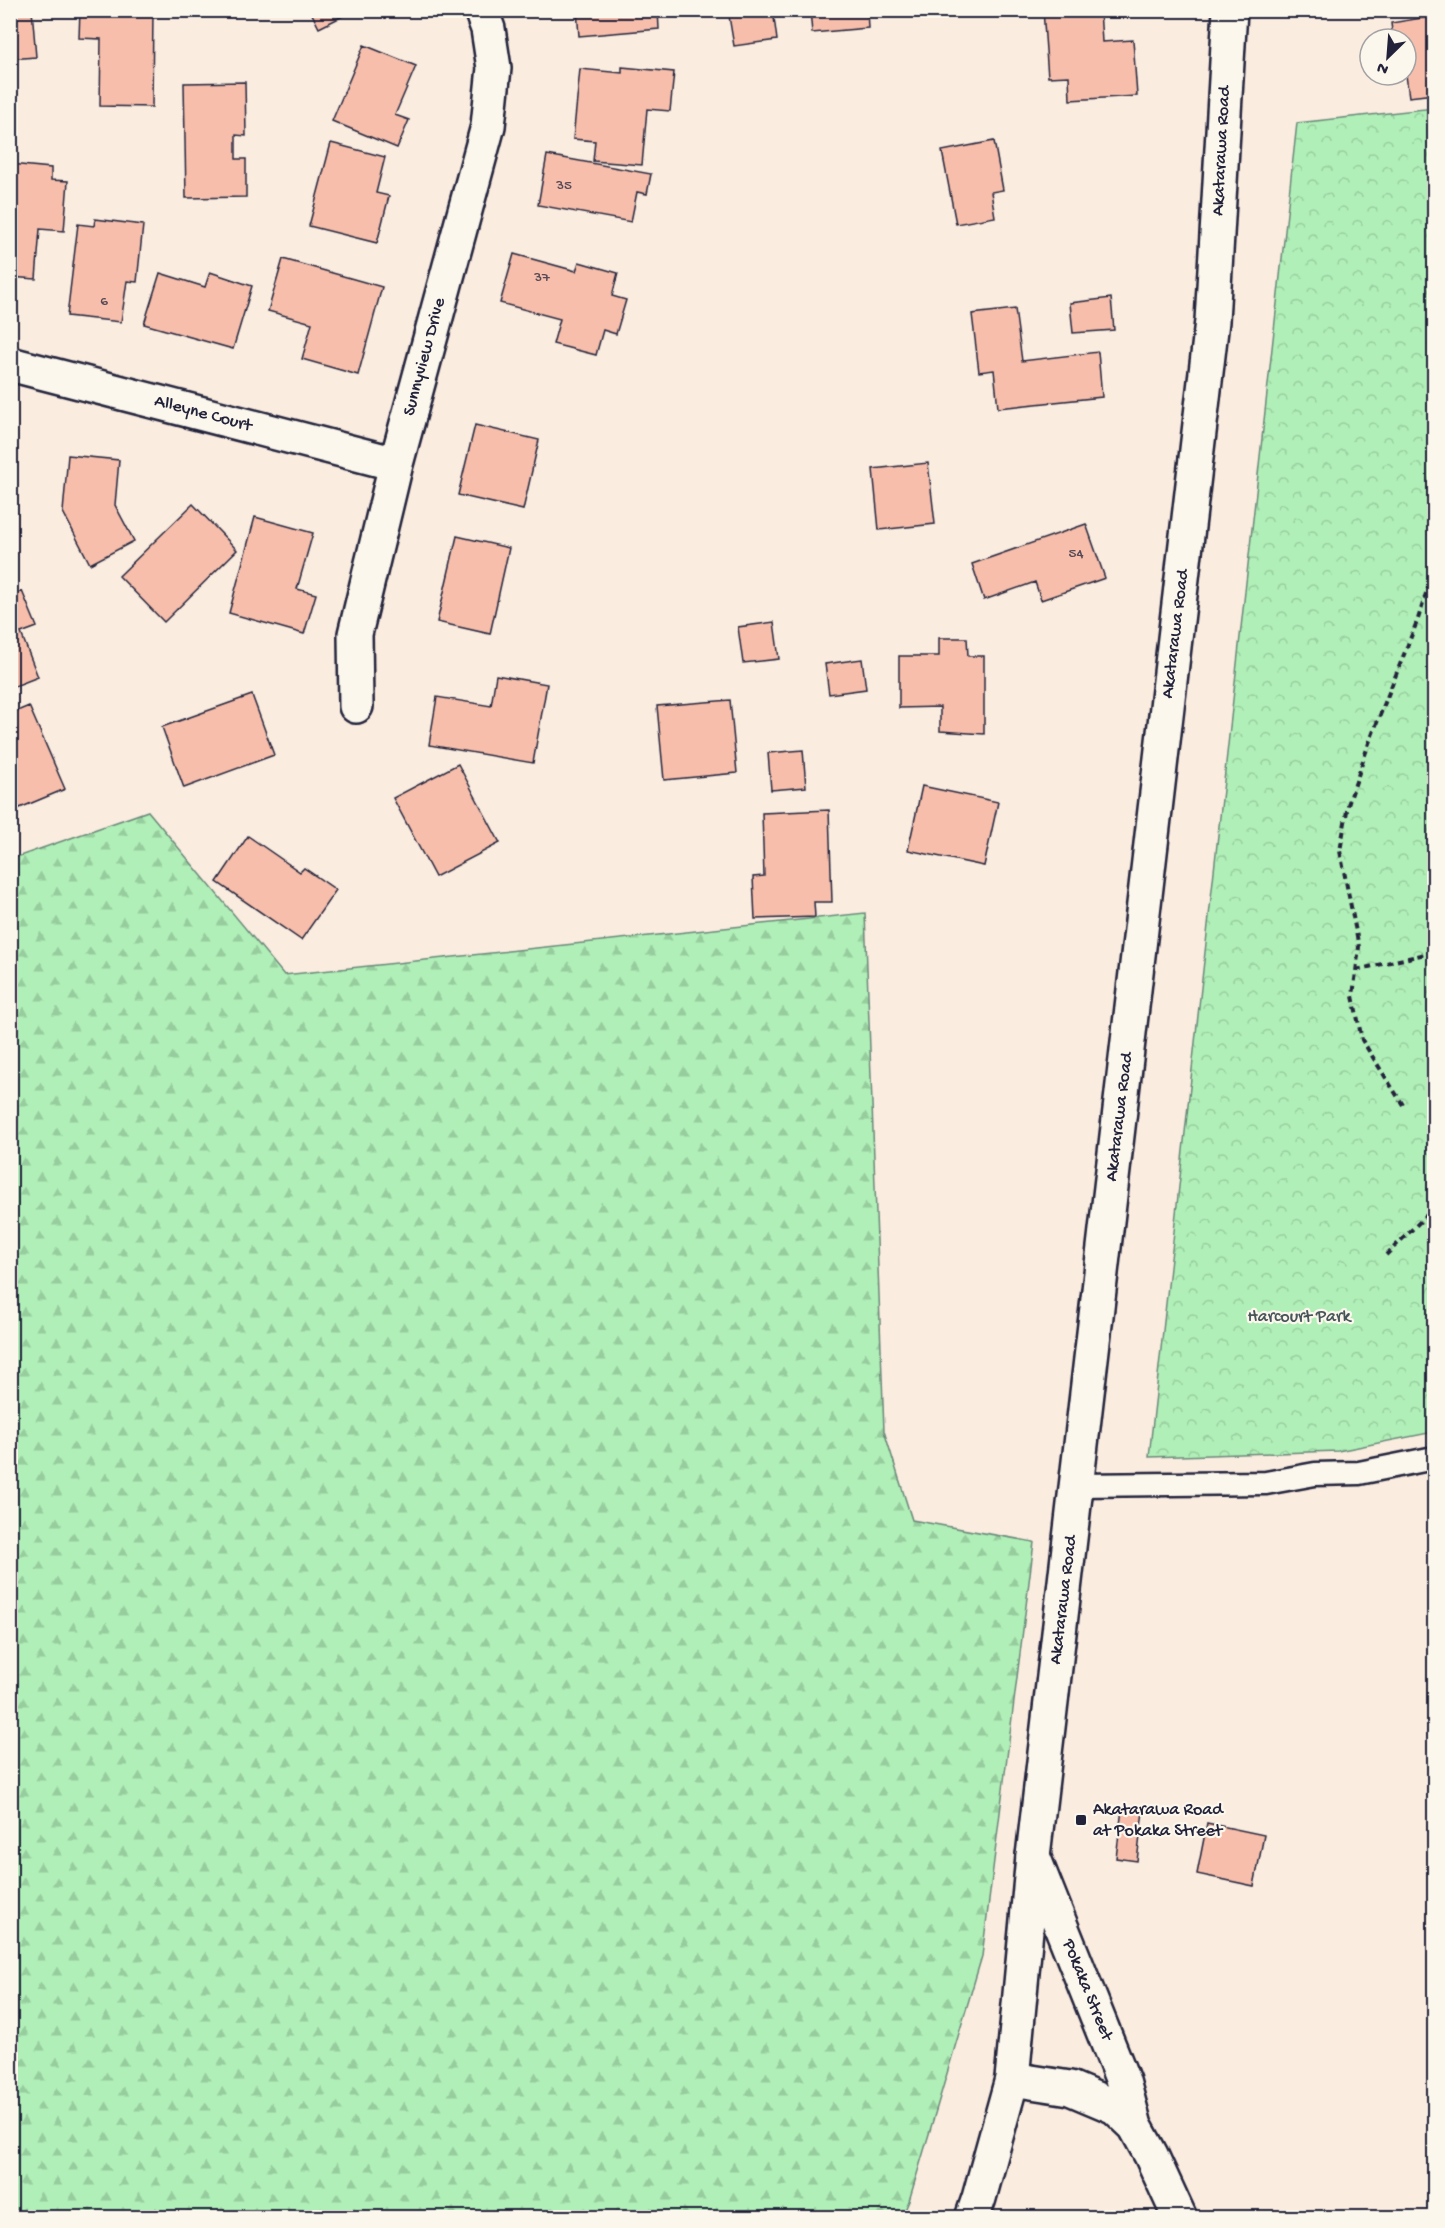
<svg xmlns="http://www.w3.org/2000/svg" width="1445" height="2228" font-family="'Gochi Hand',sans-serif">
	<defs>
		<pattern id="forest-firs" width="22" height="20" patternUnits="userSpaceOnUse" patternTransform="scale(1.5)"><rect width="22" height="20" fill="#b0efb7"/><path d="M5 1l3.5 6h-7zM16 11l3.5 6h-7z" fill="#97cd9e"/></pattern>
		<pattern id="park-crowns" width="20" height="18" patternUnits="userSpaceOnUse" patternTransform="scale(1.5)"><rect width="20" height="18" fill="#b0efb7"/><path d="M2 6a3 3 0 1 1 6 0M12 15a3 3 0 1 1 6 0" fill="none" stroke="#97cd9e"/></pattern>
	</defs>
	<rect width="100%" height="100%" fill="#faecdf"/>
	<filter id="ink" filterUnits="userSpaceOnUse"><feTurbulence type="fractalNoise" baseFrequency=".0167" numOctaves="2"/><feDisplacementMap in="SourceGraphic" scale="12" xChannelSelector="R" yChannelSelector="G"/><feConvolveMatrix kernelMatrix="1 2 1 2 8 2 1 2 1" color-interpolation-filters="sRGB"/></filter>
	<g filter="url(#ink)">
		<path fill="url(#forest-firs)" stroke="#698879" stroke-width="1.5" d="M148 811 284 975 865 913 884 1431 912 1520 1034 1542 982 1956 909 2201 902 2217H11V859Z"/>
		<path fill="url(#park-crowns)" stroke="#698879" stroke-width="1.5" d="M1434 108V1432L1338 1451 1149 1457 1297 123Z"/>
		<path fill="#f7bfab" stroke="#22223b" stroke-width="1.5" d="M10 10H32L36 57 10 59Z
			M80 10H153L152 107 100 106 101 39 79 38Z
			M310 10H355L319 28Z
			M577 10H658L659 29 579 36Z
			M728 10H773L777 40 734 46Z
			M810 10H867L868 28 812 33Z
			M1043 10H1100L1102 42 1133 40 1137 96 1070 100 1069 76 1048 77Z
			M1434 16V94L1409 97 1406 75V39H1393L1391 23Z
			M364 45 416 66 395 115 409 120 397 148 332 121Z
			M622 67 674 72 670 111 647 109 642 165 593 161 595 141 573 139 580 69 622 73Z
			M245 82 246 136 236 135V159H246V197L186 198 184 83Z
			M994 141 1003 190 991 192 995 217 956 224 942 151Z
			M331 143 385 157 376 193 389 196 377 243 309 226Z
			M547 155 651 174 647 194 637 192 631 222 538 205Z
			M10 164 51 168V180L68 181 64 231 40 229 36 279 10 277Z
			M95 219 143 225 137 282 127 281 121 322 67 316 78 224 94 226Z
			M514 254 576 271 579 262 618 273 612 296 626 300 616 334 603 330 596 355 553 344 560 319 500 303Z
			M283 259 382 287 358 375 302 359 312 323 268 311Z
			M210 272 252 286 233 349 144 324 160 273 205 287Z
			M1111 298 1114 330 1073 333 1070 303Z
			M1015 309 1022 361 1098 352 1102 397 998 408 994 370 979 372 972 314Z
			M475 425 539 440 523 510 458 495Z
			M68 455 119 460 115 505 134 541 90 564 63 512Z
			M928 463 935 524 879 530 873 469Z
			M193 504 237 550 164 622 119 576Z
			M255 517 313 533 297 589 316 594 304 634 229 613Z
			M1086 524 1105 578 1041 600 1035 582 984 600 972 564Z
			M457 536 509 548 490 634 437 622Z
			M22 591 37 627 21 633 38 677 10 688V596Z
			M774 622 779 659 743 663 738 627Z
			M939 638H967L968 656H984V734L940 731V707L899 708V656H939Z
			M862 659 866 689 829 694 825 664Z
			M496 675 547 684 533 763 429 745 437 697 491 706Z
			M252 695 274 755 184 788 162 727Z
			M730 700 737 773 664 780 657 706Z
			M29 706 65 789 15 810 10 799V714Z
			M803 750 806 787 771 790 768 753Z
			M458 764 500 843 435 877 393 798Z
			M922 786 998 802 984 866 908 850Z
			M829 810 832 902H814L815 917 755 919 753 877 764 876 762 813Z
			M248 836 300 872 304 868 336 890 301 940 217 882Z
			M1122 1809 1143 1811 1137 1861 1116 1858Z
			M1207 1823 1264 1835 1254 1886 1197 1874Z"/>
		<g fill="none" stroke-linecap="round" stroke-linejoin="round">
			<g stroke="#22223b" stroke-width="27">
				<path id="lane" d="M1077 1485 1266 1483 1315 1474 1359 1473 1434 1458"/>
			</g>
			<g stroke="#22223b" stroke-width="38">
				<path id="street" d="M10 364 396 464
					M356 706 355 634 396 464 488 126 494 68 488 29 481 10
					M1033 1856 1123 2081 1135 2126
					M1012 2079 1070 2088 1115 2107 1135 2126 1151 2155 1180 2218"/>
			</g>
			<g stroke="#22223b" stroke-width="38">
				<path id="secondary" d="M972 2218 979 2198 1012 2079 1033 1856 1212 321 1230 10"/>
			</g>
			<path stroke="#22223b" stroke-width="4" stroke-dasharray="6 4.5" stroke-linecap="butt" d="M1356 970 1434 952
				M1403 1105 1362 1040 1353 996 1359 947 1340 851 1348 805 1369 743 1418 619 1434 568
				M1386 1255 1434 1208"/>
			<use href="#lane" stroke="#fbf7ec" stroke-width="22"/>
			<use href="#street" stroke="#fbf7ec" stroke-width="33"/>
			<use href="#secondary" stroke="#fbf7ec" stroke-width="33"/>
		</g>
	</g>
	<rect fill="#22223b" stroke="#fbf7ec" stroke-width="2" x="1075" y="1814" width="12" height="12" rx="3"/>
	<g text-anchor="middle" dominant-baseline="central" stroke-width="4.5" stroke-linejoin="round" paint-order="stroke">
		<g font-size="15" fill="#574957">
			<text x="564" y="186">35</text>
			<text x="542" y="278">37</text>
			<text x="104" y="302">6</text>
			<text x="1076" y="554">54</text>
		</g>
		<g font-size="18" fill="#22223b" stroke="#fbf7ec">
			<text transform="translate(1222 151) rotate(-87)">Akatarawa Road</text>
			<text transform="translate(425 357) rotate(-75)">Sunnyview Drive</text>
			<text transform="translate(203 414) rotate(15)">Alleyne Court</text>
			<text transform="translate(1176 634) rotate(-83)">Akatarawa Road</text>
			<text transform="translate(1120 1117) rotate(-83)">Akatarawa Road</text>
			<text transform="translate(1064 1600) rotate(-83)">Akatarawa Road</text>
			<text transform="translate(1087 1990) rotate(68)">Pokaka Street</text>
		</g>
		<g font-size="18" fill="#46555a" stroke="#fbf7ec">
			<text x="1299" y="1317">Harcourt Park</text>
		</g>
		<g font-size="18" fill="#22223b" stroke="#fbf7ec" text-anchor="start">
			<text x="1093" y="1810">Akatarawa Road<tspan x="1093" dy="21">at Pokaka Street</tspan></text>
		</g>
	</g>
	<rect width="1445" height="2228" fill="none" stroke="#fbf7ec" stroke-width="36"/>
	<rect x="18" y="18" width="1409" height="2192" fill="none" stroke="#22223b" stroke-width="2" filter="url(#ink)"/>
	<g transform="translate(1388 57) rotate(205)"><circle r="28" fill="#fbf7ec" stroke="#a4a2a5" stroke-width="1.5"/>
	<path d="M0-4.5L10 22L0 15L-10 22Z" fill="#22223b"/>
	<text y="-9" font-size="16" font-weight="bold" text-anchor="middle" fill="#22223b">N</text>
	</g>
</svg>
